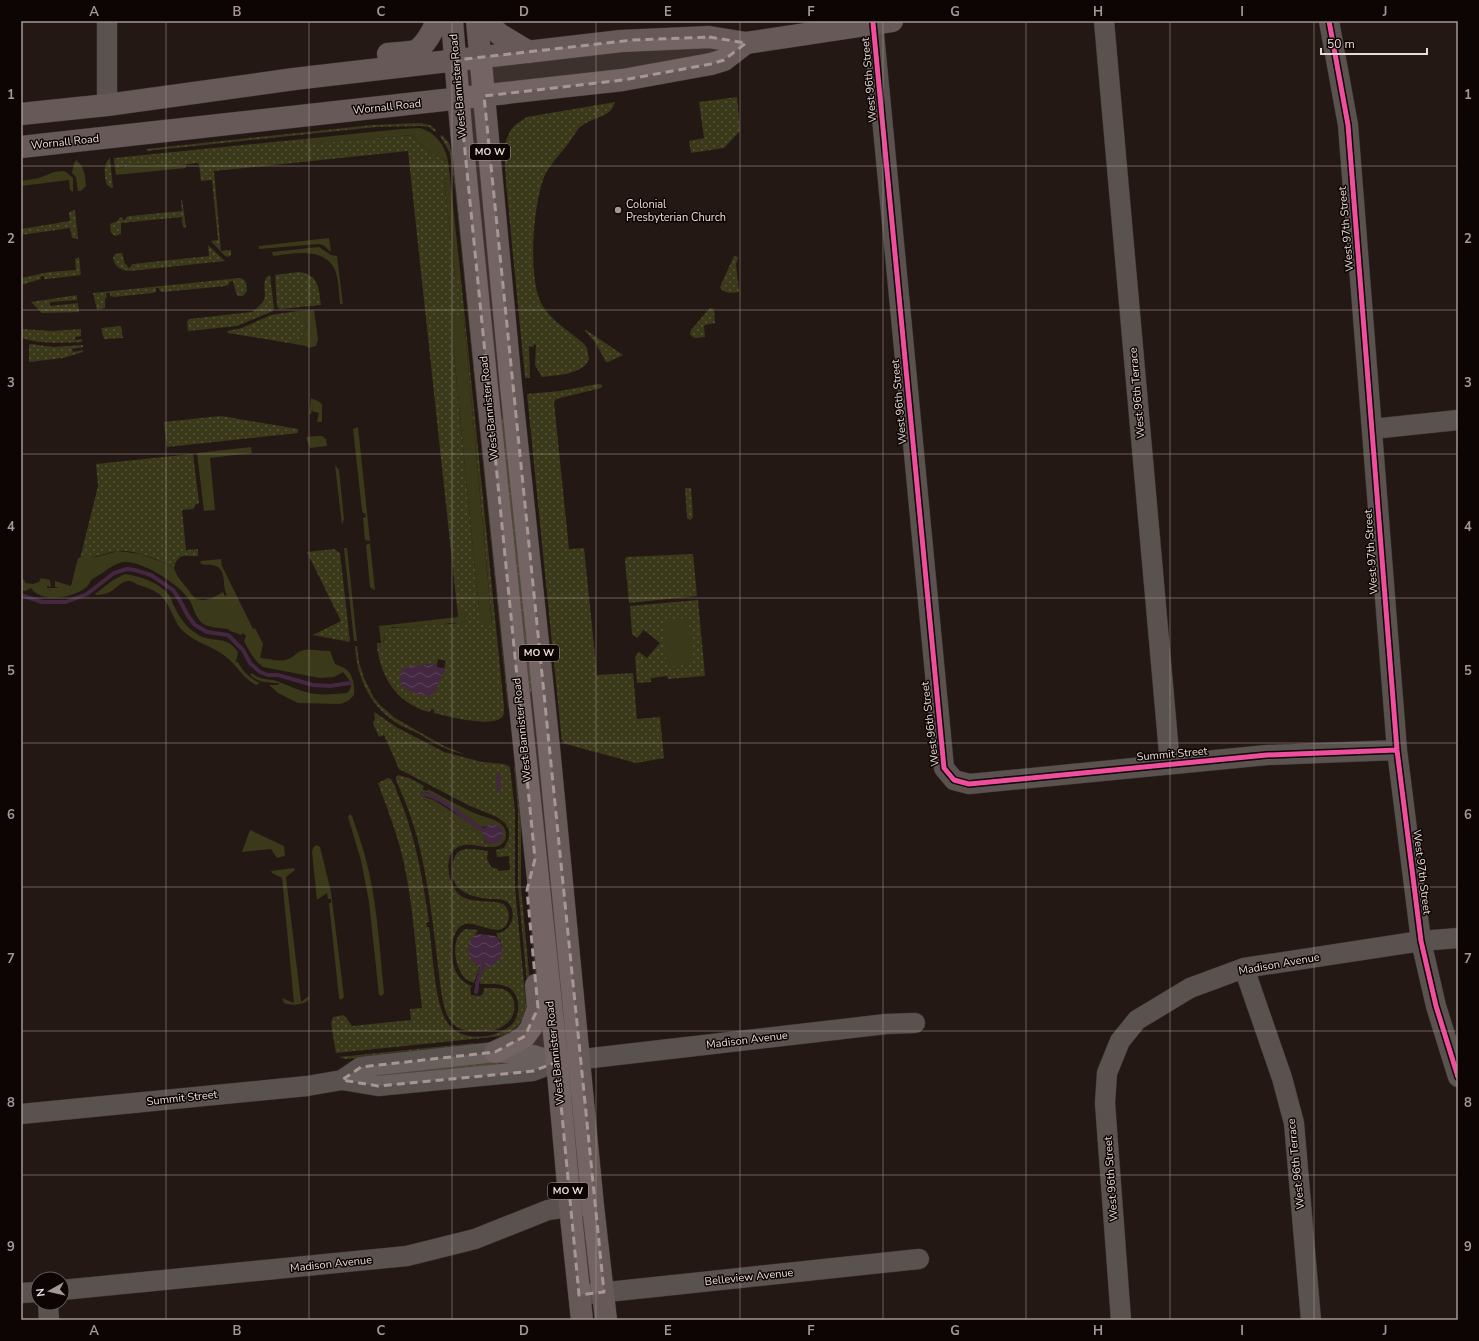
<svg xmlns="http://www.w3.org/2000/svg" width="1479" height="1341" font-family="'Nunito Sans',sans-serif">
	<defs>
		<pattern id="grass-dots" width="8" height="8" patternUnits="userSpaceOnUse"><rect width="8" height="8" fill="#3a391a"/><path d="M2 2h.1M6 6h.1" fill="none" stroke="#57553b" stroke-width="1.8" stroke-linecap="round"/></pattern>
		<pattern id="water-waves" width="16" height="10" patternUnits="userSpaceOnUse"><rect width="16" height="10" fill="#442741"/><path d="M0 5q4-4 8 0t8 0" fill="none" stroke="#5f465c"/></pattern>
	</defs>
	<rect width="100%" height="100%" fill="#241815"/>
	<path fill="url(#grass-dots)" fill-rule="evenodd" d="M737 97 740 131 724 148 691 153 689 141 704 138 699 102Z
		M615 102C614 104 613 108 611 110 604 118 588 119 579 128 575 133 571 140 567 145 559 156 547 167 543 180 533 208 528 277 541 303 548 318 570 332 583 343L587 348 589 359C583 375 556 375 542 377L535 365 536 345 534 344 533 347 529 346 530 378H525L506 183 504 146 510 131 515 125 527 117Z
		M420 123 430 125 436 130 435 132 429 127 421 126 376 127 147 151 146 149 373 125Z
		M411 135 426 149 442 159 448 161 450 178 445 179 444 180 455 277 456 279H461L504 707C504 710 504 714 503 716 493 729 447 716 434 713V710L431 709 430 712C423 711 418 708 412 705 390 692 381 672 377 647L382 646 384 641 385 633C391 625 400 628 408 628 415 628 421 625 427 624 439 623 452 626 464 622L466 617 464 611 457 607 408 151 214 171 221 251 231 250V255L228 257 225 256 211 241 218 240 212 180 201 181 199 164 196 163 170 167 140 164 115 169 114 158 304 139 305 143H314ZM461 315 464 319 492 624 479 610 451 324 454 317ZM438 659 446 661 444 668 445 670 439 678 437 688 423 665 437 664Z
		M442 135 449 143 454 163 509 707 508 709 456 198 450 153 440 136Z
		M110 158 113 188H111L107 185C104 176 103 164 110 158Z
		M182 199 186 227 185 228 183 227 182 217 121 223V234L115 236 111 233 110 224 118 221 120 217 122 218 123 220 126 219V217L130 216 182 211 181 200Z
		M75 210 78 239 72 238 70 228 21 235V229L70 221 69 212Z
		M208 245 225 261 130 271C120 270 115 267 113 258L115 254 122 253 125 264 127 265 128 268 131 267V265L133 264 209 256Z
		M734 256H736L738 258 736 264 739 292C732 293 723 294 720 287Z
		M79 257 81 275 47 279H44V276L40 277 41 279 21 285V278L49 272 76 270 75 259Z
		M299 272C319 274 319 290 321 305L280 309 277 307 275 275Z
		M270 275 274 308 273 311 237 326 188 331 187 322 189 319 252 312C257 308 261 305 264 300 267 291 260 280 270 275Z
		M240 278 244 280 246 283 247 291 243 296H238L236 293 233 281 229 282V284L226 286 163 292 160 291 159 288H156V292L152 293 114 297 110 296V293H106L107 297 105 298V308L97 310 93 293Z
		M77 295V300L50 302V306L78 303 79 312 42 313 31 302Z
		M711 308 714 309 715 323 705 325 704 327 705 337 694 338 690 334 691 330 709 309Z
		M298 311C298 318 306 319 307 326L303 333 301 339 289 343 228 333 227 331 242 328 271 315Z
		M121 326 123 338 104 339 101 328Z
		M21 329 53 331 81 329V336L75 337V340L82 339V342C61 343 42 344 21 338Z
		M586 330 623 355 608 362H606L595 342 585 331Z
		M29 345 31 344 53 347 83 345V347L72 349 73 352 83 350V352L63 358 29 362Z
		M598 384 602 385 601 388 556 399 554 402 569 549 584 548 597 675 633 673 637 719 660 717 664 758 636 763 562 743 527 394 560 391Z
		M221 416 298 429V433L167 447 164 422Z
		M507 418 534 692 527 693 500 419Z
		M193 454 199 503 195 505 193 509 182 510 186 550 198 549V556C189 558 179 550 174 567 157 560 136 549 117 551 104 553 93 559 80 559L98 486 96 464Z
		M685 488H691L693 517 690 520 687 518Z
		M334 549 340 553 350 642 313 635 341 621 307 552Z
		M693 554 697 596 629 603 625 560 626 557Z
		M698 600 705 676 668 679 667 676 651 678V682L637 683 635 657 639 652 647 658 660 643 644 630 637 638 632 634 630 606Z
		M355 646H357L359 662 364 678 374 698 380 705 395 718 444 746 464 754C447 751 434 743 419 734 413 731 406 728 400 725 371 708 357 679 355 646Z
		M374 712 398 728 444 752 482 762 504 764 510 767 515 812V888L526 1004C526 1020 517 1030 502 1036L336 1053 331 1023 333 1017 344 1015 352 1026 411 1020 410 1009 422 1008C416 958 414 907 403 859 397 833 387 808 378 783L388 778 391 779C396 787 399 798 403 807 417 845 423 882 429 922L426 923 427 927H429C433 952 434 1002 447 1022 459 1042 493 1040 510 1026 521 1017 522 995 508 987 500 983 490 984 481 984L479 981 484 967C496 968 503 953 501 942 500 939 497 937 496 933 511 933 519 912 507 902 502 898 495 899 489 899 464 896 446 887 454 859 458 844 477 850 488 851L487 859 491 867 498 869V871L510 870 509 856 497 857 496 850 504 848 509 838V830L505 823 497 817 468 805 399 769 384 735 379 737 373 723 375 719Z
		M514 765 517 773 521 811V888L532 1005 527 1018 528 994 518 886V809Z
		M398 775 409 778 424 786 421 793 422 798 452 817 460 827 464 829 476 831 482 835 485 843 488 845 489 847C479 847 467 842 458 847 442 855 448 887 461 896 474 904 490 899 503 904 507 907 508 910 509 915 509 918 508 921 507 924 497 940 474 917 461 926 456 929 455 935 453 939 449 957 453 979 472 986L470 989 471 995 480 996 483 994 484 988C491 988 501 987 507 991 517 998 516 1014 509 1021 503 1028 494 1031 485 1031 460 1033 449 1028 443 1002 440 987 439 972 437 957 433 924 429 890 422 858 417 831 407 805 396 780V777Z
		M466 929 478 930 475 935 476 965 480 966 474 983C470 981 466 980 463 976 454 964 450 937 466 929Z
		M475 1043V1045L473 1046 345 1059 339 1057Z
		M499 1062 500 1066 378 1078 363 1076Z"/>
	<path fill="#3a391a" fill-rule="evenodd" d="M420 128C435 132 445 145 448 161L442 159 426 149 411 135 306 144 304 139 401 129Z
		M76 160C85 167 85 176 86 186L81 191H78L76 177 72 173 74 163Z
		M140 164 170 167 186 165V168L116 175 115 169Z
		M63 171 66 172 73 178V192L70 190 69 180 21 186V181L39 178 54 172Z
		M450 178 461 279H456L455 277 444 180 445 179Z
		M329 238 331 252 323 245 319 244 259 249V246Z
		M319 247 331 255 337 256 343 304H340C339 294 339 281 335 270 324 246 293 254 273 256L272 252Z
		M314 310 318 339 316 346 309 348 306 346 289 343 301 339 303 333 307 326C306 319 298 318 298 311Z
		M458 315H461L464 319 492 626H488L482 621 479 610 451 324 454 317Z
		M311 398 318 401 322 404V422H317L319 413 312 411 313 405 311 414H309Z
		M358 427 370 541 365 540 363 518 366 517 365 513H363L362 510 353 429Z
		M318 436H322L326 439 327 446 310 448 306 437Z
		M251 447 252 453 210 458 215 510 204 511 197 453Z
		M335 465 339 470 344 519 342 525Z
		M370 543 375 590H374L370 587 366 545Z
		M344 548H347L357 641H354Z
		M118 551 141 554 174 567C176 576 180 579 185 586 188 589 190 593 193 596 202 605 214 597 223 592L225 596 227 595C222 587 227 571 216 566 211 564 205 566 200 563L201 561 221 559 222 566 253 629 255 628 263 644 260 658C269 658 276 662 285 660 293 659 297 651 304 650 310 649 323 651 330 651L335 664C339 666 344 667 347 670 353 675 355 687 354 695L348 701 340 704 298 703 278 693 269 685H278L279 683C267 683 259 683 250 675L252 673C258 679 265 679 273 680 284 683 294 689 306 692 318 696 334 694 347 693 355 686 349 679 343 672L334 677 320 678 263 667C255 662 248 649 244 641L246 636 243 633 241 635 230 631 228 629C220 628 209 628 202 623 195 617 194 608 190 601 181 585 142 560 123 562 112 564 101 575 91 580 86 597 41 605 31 588L25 591 21 590V581L24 579 25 583 33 584 39 582 41 578 50 580 51 587 47 586V588H60L55 587V581L71 586 78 558 96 557Z
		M125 574C140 576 160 583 169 595 172 598 172 603 174 606 179 617 187 628 197 634 212 644 226 634 238 652L236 662H238C242 671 251 679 260 683L256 685C242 678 237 665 225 656 211 645 194 643 181 629 177 625 175 619 172 613 163 594 159 592 139 585 135 584 134 581 128 581 121 582 116 588 110 592 106 594 101 595 96 595L95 594 113 580Z
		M457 607C464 609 467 614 466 621L459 624 451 623 438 625 427 624 410 628 393 627 389 629 385 633 383 645 377 647V643H381L379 626 458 617Z
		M689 618 693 664 667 667 663 620Z
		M422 789 427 791 428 789C443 797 457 805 472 812 482 817 496 818 503 826 506 830 507 836 505 840 501 847 495 847 489 847L484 841 482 835 476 831 464 829 460 827 452 817 438 810 429 802 422 798 421 793ZM427 792 453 807 480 826 485 827 493 825 490 844 485 841 484 832 434 800 424 797 423 794Z
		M350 814 352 816C359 836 366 856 370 877 378 915 380 954 384 993L382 996 379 995 369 902 361 860 348 817Z
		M250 830 284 846 285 856 277 858 271 849 242 852Z
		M316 845 320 847 331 892 344 997 341 1000 339 998 329 903H331V899H328L327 893 317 900 312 852 313 848Z
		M294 868 295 870 286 877 301 1002 309 996V999C306 1005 290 1006 284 1003L282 998 294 1003 282 878 272 873 271 871Z"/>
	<path fill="url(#water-waves)" d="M437 664V667L444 668 446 670C431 685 444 704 412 692 403 689 400 684 399 676L402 669 412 666Z
		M483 834a10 10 0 1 1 20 0a10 10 0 1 1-20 0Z
		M478 934 496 936C506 946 503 962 489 967 477 970 466 958 469 946 470 940 473 935 478 934Z"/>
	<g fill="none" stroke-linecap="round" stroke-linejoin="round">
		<path stroke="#442741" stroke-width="4" d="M21 595 42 602H66L87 594 114 573 127 569 135 570 151 575 173 590 179 599 188 616 195 625 207 632 228 635 243 650 250 663 260 672 268 675H278L313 685 330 686 350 683
			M498 775 499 791
			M423 794C446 798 463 820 484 830
			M477 984 483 963
			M476 992 477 987"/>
		<g stroke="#3c3331" stroke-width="21">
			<path id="minor" d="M107 21V105
				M1104 21 1170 764
				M1329 21 1348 125 1397 750 1421 941 1436 1006 1458 1077
				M873 23 944 768 954 780 969 784 1267 755 1397 750
				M1372 429 1458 420
				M1244 968 1282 1078 1294 1123 1311 1320
				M342 1080 361 1067 495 1052 533 1055 557 1062 886 1024 915 1023
				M21 1114 307 1086 342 1080 378 1086 533 1071 557 1062
				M62 1290 407 1256 475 1239 548 1210 570 1207 587 1206
				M21 1293 38 1292
				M579 1295 919 1259
				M48 1303 49 1320
				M1121 1320 1105 1103 1107 1073 1120 1041 1137 1020 1190 988 1244 968 1421 941 1458 938"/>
		</g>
		<g stroke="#3c3331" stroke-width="23">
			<path id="major" d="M452 21 461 129 487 388 557 1062 570 1207 582 1320
				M477 21 511 386 549 748 593 1206 606 1320
				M486 21 499 34 529 52
				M388 54C395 53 410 53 417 50 425 45 434 30 436 21
				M21 114 107 105 294 79 621 41 709 37 746 43 892 21
				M21 147 623 80 711 64 724 60 746 43
				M495 1052 516 1042 525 1036 531 1028 538 1008 536 985"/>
		</g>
		<use href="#minor" stroke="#5a524f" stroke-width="20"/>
		<use href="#major" stroke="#685959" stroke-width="22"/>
		<g stroke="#0c0503" stroke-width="8">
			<path id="cycleway" d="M1329 21 1348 125 1397 750 1421 941 1436 1006 1458 1077
				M873 23 944 768 954 780 969 784 1267 755 1397 750"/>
		</g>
		<use href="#cycleway" stroke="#ef4d9e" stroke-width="5"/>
	</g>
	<path fill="#a59792" fill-opacity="0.2" stroke="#a59792" stroke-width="3" stroke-dasharray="8 5" stroke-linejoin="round" d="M709 37 746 43 724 60 711 64 623 80 484 96 604 1292 579 1295 557 1062 533 1071 378 1086 342 1080 361 1067 495 1052 525 1036 538 1008 527 890 535 859 456 60 633 40Z"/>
	<path fill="none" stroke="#a59792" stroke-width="1" stroke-opacity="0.55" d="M166 21V1320M309 21V1320M452 21V1320M596 21V1320M740 21V1320M883 21V1320M1026 21V1320M1170 21V1320M1314 21V1320M21 166H1458M21 310H1458M21 454H1458M21 598H1458M21 743H1458M21 887H1458M21 1031H1458M21 1175H1458"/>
	<circle fill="#a59792" stroke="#0c0503" stroke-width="1.5" cx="618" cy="210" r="4"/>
	<g text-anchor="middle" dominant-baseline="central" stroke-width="3" stroke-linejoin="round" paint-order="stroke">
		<g fill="#0c0503" stroke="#a79b97" stroke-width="1">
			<rect x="470" y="144" width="40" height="16" rx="3"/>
			<rect x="519" y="645" width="40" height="16" rx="3"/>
			<rect x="548" y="1183" width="40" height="16" rx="3"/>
		</g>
		<g font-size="10" font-weight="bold" fill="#eadbd6">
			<text x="490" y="152">MO W</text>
			<text x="539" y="653">MO W</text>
			<text x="568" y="1191">MO W</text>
		</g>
		<g font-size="11" fill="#eadbd6" stroke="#0c0503">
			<text transform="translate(869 80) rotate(-95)">West 96th Street</text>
			<text transform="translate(458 86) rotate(-95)">West Bannister Road</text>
			<text transform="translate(387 107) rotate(-6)">Wornall Road</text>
			<text transform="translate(65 142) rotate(-6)">Wornall Road</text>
			<text transform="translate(1346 229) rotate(-95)">West 97th Street</text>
			<text transform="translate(1137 393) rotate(-95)">West 96th Terrace</text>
			<text transform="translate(899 402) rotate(-95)">West 96th Street</text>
			<text transform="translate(489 408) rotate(-96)">West Bannister Road</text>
			<text transform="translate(1371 552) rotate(-94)">West 97th Street</text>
			<text transform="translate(930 724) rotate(-97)">West 96th Street</text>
			<text transform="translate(522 730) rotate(-96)">West Bannister Road</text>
			<text transform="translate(1172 754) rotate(-5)">Summit Street</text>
			<text transform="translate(1422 872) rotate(83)">West 97th Street</text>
			<text transform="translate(1279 964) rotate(-10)">Madison Avenue</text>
			<text transform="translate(747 1040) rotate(-7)">Madison Avenue</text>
			<text transform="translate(555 1053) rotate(-96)">West Bannister Road</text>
			<text transform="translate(182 1098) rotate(-6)">Summit Street</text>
			<text transform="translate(1296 1164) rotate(-96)">West 96th Terrace</text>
			<text transform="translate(1111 1179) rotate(-94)">West 96th Street</text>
			<text transform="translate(331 1264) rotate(-6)">Madison Avenue</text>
			<text transform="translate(749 1277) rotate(-6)">Belleview Avenue</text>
		</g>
		<g font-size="11" fill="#eadbd6" stroke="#0c0503" text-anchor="start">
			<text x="626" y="204">Colonial<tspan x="626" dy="13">Presbyterian Church</tspan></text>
		</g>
	</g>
	<rect width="1479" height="1341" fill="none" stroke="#0c0503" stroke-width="44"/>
	<g transform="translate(50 1291) rotate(262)"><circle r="19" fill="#0c0503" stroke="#655b57"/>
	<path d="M0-3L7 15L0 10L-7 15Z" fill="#a59792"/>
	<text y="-6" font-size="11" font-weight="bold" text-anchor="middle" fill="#eadbd6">N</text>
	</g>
	<path d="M1321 48v6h106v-6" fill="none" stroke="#eadbd6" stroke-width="2"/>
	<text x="1327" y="48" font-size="12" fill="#eadbd6" stroke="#0c0503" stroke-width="3" paint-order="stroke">50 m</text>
	<rect x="22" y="22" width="1435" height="1297" fill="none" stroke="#a59792" stroke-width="1.5"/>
	<g font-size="13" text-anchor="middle" font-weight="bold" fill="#a59792">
		<text x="94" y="16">A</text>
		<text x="237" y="16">B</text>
		<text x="381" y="16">C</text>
		<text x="524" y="16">D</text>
		<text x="668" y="16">E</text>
		<text x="811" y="16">F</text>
		<text x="955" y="16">G</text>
		<text x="1098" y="16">H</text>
		<text x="1242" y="16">I</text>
		<text x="1385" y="16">J</text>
		<text x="11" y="99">1</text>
		<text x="1468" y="99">1</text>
		<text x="11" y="243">2</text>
		<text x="1468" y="243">2</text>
		<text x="11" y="387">3</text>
		<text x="1468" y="387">3</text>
		<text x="11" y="531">4</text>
		<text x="1468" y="531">4</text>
		<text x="11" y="675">5</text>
		<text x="1468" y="675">5</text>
		<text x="11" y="819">6</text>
		<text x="1468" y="819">6</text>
		<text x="11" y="963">7</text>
		<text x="1468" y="963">7</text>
		<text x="11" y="1107">8</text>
		<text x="1468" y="1107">8</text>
		<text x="11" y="1251">9</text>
		<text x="1468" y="1251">9</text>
		<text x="94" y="1335">A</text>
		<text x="237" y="1335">B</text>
		<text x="381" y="1335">C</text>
		<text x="524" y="1335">D</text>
		<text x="668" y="1335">E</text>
		<text x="811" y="1335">F</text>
		<text x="955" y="1335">G</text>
		<text x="1098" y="1335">H</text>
		<text x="1242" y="1335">I</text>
		<text x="1385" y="1335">J</text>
	</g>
</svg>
